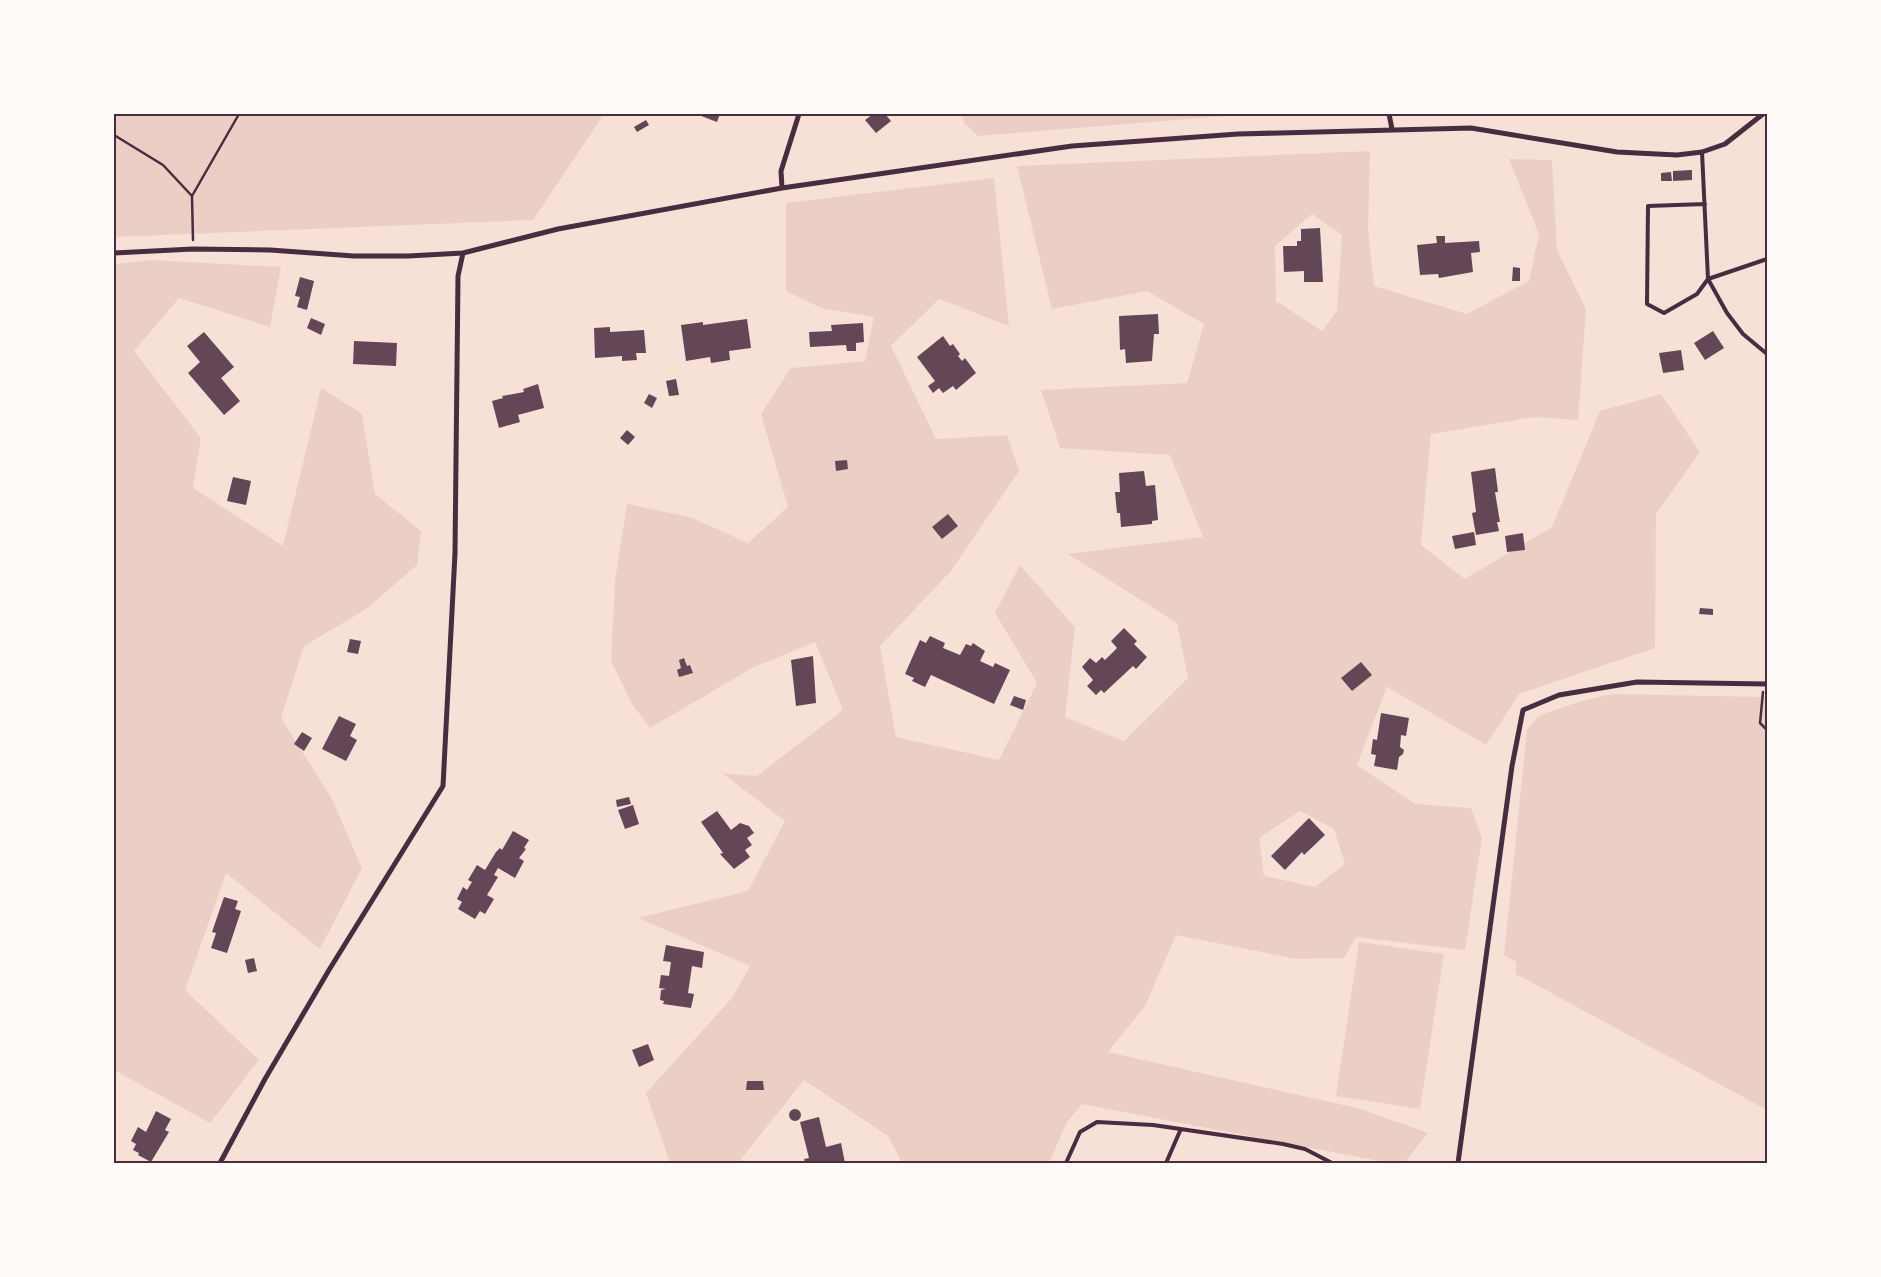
<svg xmlns="http://www.w3.org/2000/svg" width="1881" height="1277" font-family="'Noto Sans',sans-serif">
	<rect width="100%" height="100%" fill="#f7e1d7"/>
	<path fill="#ebcfc5" fill-rule="evenodd" d="M114 114H604L533 220 114 237Z
		M962 114H1250L978 136 964 123Z
		M1370 151 1368 229 1374 286 1467 314 1529 281 1539 234 1509 159 1552 160 1557 250 1586 309 1578 420 1534 417 1431 434 1421 545 1465 579 1552 527 1600 411 1661 394 1700 452 1656 514 1655 648 1519 694 1486 745 1387 687 1357 765 1415 804 1471 808 1482 838 1465 950 1356 937 1344 958 1297 959 1176 935 1145 1006 1108 1052 1361 1109 1428 1133 1404 1163H1390L1082 1104 1067 1122 1049 1163H902L888 1136 804 1080 741 1159 747 1163H670L646 1093 732 998 750 966 638 918 748 891 785 821 722 773 757 776 843 710 815 642 754 667 650 728 632 704 611 661 615 581 627 504 690 517 748 543 788 507 761 414 791 368 865 361 874 317 821 308 786 291V203L994 178 1009 326 939 299 891 346 936 439 1007 435 1019 471 951 571 880 646 896 737 999 760 1037 683 995 613 1020 565 1075 627 1065 717 1124 741 1188 678 1177 623 1068 554 1203 537 1170 455 1060 448 1041 390 1187 383 1204 324 1147 291 1052 309 1017 166ZM1312 214 1342 235 1337 311 1322 331 1276 301 1275 246ZM1300 811 1334 829 1345 864 1315 887 1264 876 1259 838Z
		M152 260 281 267 270 327 179 298 134 351 201 438 193 488 283 546 321 388 362 414 375 494 421 531 417 565 365 610 304 646 281 718 331 797 362 868 320 949 226 873 185 990 259 1060 210 1123 114 1070V264Z
		M1612 694 1767 697V1110L1516 974V962L1504 955 1527 730 1538 716 1581 701Z
		M1359 942 1444 954 1420 1109 1336 1096Z"/>
	<path fill="#644757" d="M696 114H720L717 122Z
		M873 114H885L891 121 876 133 865 120Z
		M646 120 649 125 637 132 634 127Z
		M1692 170V180L1673 181V171Z
		M1671 172 1672 181H1661V173Z
		M1320 228 1323 282H1304V271L1284 272 1283 246H1297V241H1301V229Z
		M1436 236H1445V243L1479 241 1480 252 1471 253 1473 272 1439 278 1438 274 1420 275 1417 245 1437 243Z
		M1513 267 1520 268V281H1512Z
		M300 277 314 281 307 310 297 307 300 297 295 296Z
		M1158 314 1159 334H1154L1152 361 1126 363 1125 349 1120 350 1119 316Z
		M311 318 325 324 321 335 307 328Z
		M747 319 751 348 729 351 730 360 711 363 710 357 686 361 681 325 703 322V325Z
		M863 323 864 342 856 343V351H847L846 345 810 347 809 332 832 331 831 325Z
		M610 327V332L644 330 646 353H636L637 360 622 361V356L595 358 594 328Z
		M1713 331 1724 348 1705 360 1694 343Z
		M204 332 234 367 221 378 240 401 224 415 188 373 200 362 187 346Z
		M943 336 950 346 953 344 960 354 958 356 962 361 965 358 976 373 956 390 953 386 943 393 939 388 933 393 928 386 935 381 917 357Z
		M354 341 397 343 396 366 353 364Z
		M1681 350 1684 370 1663 373 1659 353Z
		M676 379 679 395 669 396 666 381Z
		M538 384 544 408 518 415 520 422 499 428 492 401 503 398 502 396 524 392 523 389Z
		M649 394 657 398 652 408 644 403Z
		M627 430 635 437 628 445 620 438Z
		M847 460 848 469 836 471 835 461Z
		M1495 468 1498 492H1495L1500 522H1497L1499 531 1476 535 1472 513 1476 512 1471 472Z
		M1144 471 1146 486 1155 485 1158 520 1152 521V524L1121 527 1120 513H1117L1115 492H1120L1119 473Z
		M233 477 251 481 246 505 227 501Z
		M948 514 958 526 942 539 932 527Z
		M1474 532 1476 545 1455 549 1452 536Z
		M1523 533 1525 550 1507 552 1505 536Z
		M1700 608 1713 609V615L1699 614Z
		M1124 628 1137 641 1134 644 1147 657 1136 669 1133 666 1104 693 1101 690 1096 695 1087 686 1093 680 1082 667 1090 658 1096 663 1102 657 1105 660 1117 648 1111 641Z
		M930 636 945 643 943 648 960 655 966 644 971 646 973 643 985 651 980 661 993 667 995 663 1010 670 994 704 931 675 925 687 912 681 914 678 905 674 920 640 926 643Z
		M350 639 361 641 358 654 347 652Z
		M813 656 816 703 796 706 791 660Z
		M684 658 687 666 690 665 693 673 679 677 677 670 681 668 679 660Z
		M1361 662 1372 675 1352 691 1341 678Z
		M1014 696 1026 700 1023 710 1010 705Z
		M1381 713 1409 718 1406 736 1401 735 1400 747 1404 750 1403 754 1399 757 1397 770 1374 766 1376 755 1371 754 1373 739 1377 740Z
		M339 716 356 724 350 736 357 740 346 761 322 749Z
		M302 732 312 738 304 751 294 744Z
		M629 797 631 804 617 807 616 800Z
		M633 805 639 824 625 829 618 810Z
		M717 811 731 830 740 823 749 826 754 833 747 838 752 845 745 850 750 857 734 869 720 854 723 853 701 822Z
		M1309 818 1325 835 1304 855 1302 852 1285 870 1271 856Z
		M513 831 529 840 524 848 526 849 519 858 524 861 515 878 498 868 494 875 498 877 487 895 494 899 485 914 480 911 475 919 458 909 462 902 457 899 463 887 467 890 472 882 468 880 477 865 485 870 496 852 500 848 502 850Z
		M224 897 238 901 235 909 241 911 227 953 211 948 216 933 212 932Z
		M666 945 704 952 702 968 692 966 688 993 694 994 691 1008 663 1004 664 1001 660 1000 661 990 666 989 659 988 661 975 669 976 671 962 663 961Z
		M254 958 257 971 248 973 245 960Z
		M648 1044 654 1060 639 1067 632 1050Z
		M747 1081H763L764 1090H746Z
		M789 1115a6 6 0 1 1 12 0a6 6 0 1 1-12 0Z
		M156 1111 171 1119 165 1130 169 1132 151 1162 138 1155 139 1153 133 1150 136 1144 131 1141 138 1127 146 1132Z
		M819 1117 826 1147 841 1143 845 1163H805L804 1159 809 1158 800 1122Z"/>
	<g fill="none" stroke-linecap="round" stroke-linejoin="round">
		<path stroke="#4a2c40" stroke-width="2.5" d="M114 135 163 165 192 196
			M193 240 192 196 239 114
			M1763 692 1760 723 1767 730"/>
		<path stroke="#4a2c40" stroke-width="4" d="M1702 152 1708 279 1727 313 1743 334 1767 354
			M1705 204 1648 206 1647 304 1664 313 1697 294 1708 279 1767 259
			M1066 1163 1080 1132 1097 1122 1153 1125 1283 1144 1305 1149 1332 1163
			M1166 1163 1180 1131"/>
		<path stroke="#4a2c40" stroke-width="5" d="M1389 114 1392 129
			M782 188 781 171 799 114
			M114 253 193 249 270 250 354 256H408L463 253 558 229 782 188 1072 146 1238 134 1471 128 1617 152 1677 155 1702 152 1725 144 1763 114
			M220 1163 265 1079 329 970 443 786 455 553 458 276 463 253
			M1458 1163 1512 766 1523 710 1559 695 1637 682 1767 684"/>
	</g>
	<rect width="1881" height="1277" fill="none" stroke="#fffaf5" stroke-width="230"/>
	<rect x="115" y="115" width="1651" height="1047" fill="none" stroke="#4a2c40" stroke-width="2"/>
</svg>
